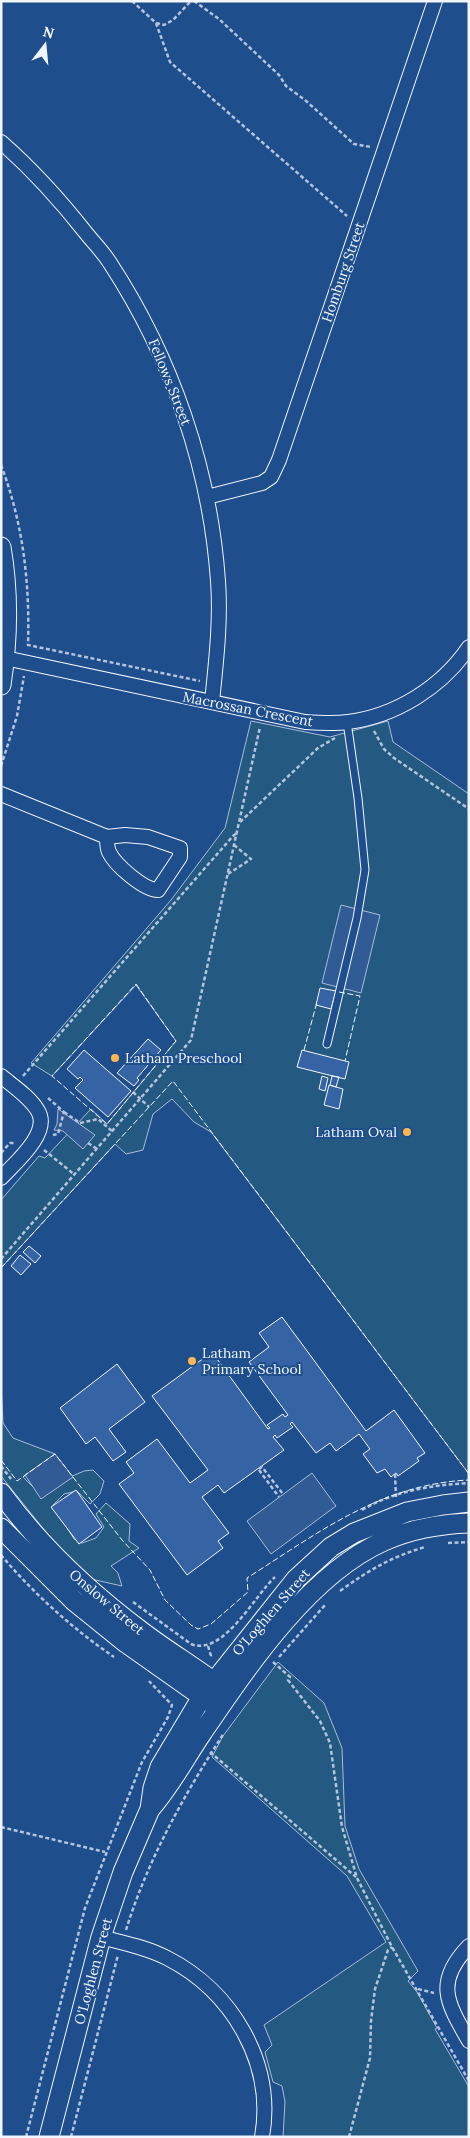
<svg xmlns="http://www.w3.org/2000/svg" width="470" height="2138" font-family="Lora,serif">
	<rect width="100%" height="100%" fill="#1f4e8c"/>
	<path fill="#245a82" stroke="#a8bbd7" d="M251 721 330 737 388 721 393 742 469 794V1474L211 1132 194 1122 172 1099 153 1114 143 1150 126 1154 115 1144 1 1268V1200L39 1156 45 1158 91 1109 107 1124 176 1041 136 985 52 1076 31 1063 171 900 225 828Z
		M1 1385 3 1423 13 1438 55 1454 23 1477 37 1491 84 1471 93 1470 104 1481 100 1494 90 1504 77 1491 64 1494 53 1505 74 1539 82 1543 96 1538 104 1527 96 1514 106 1503 130 1524 129 1541 139 1548 111 1566 118 1573 122 1586 91 1579 58 1547 1 1476Z
		M278 1662 324 1703 342 1748 345 1826 359 1869 418 1971 408 1981 417 1992 437 2028 435 2029 469 2087V2137H283L285 2102 282 2086 273 2082 265 2052 272 2045 264 2025 386 1942 347 1876 212 1757 223 1736Z"/>
	<path fill="#305b95" stroke="#a8bbd7" d="M341 905 380 915 361 993 322 983Z
		M58 1109 95 1135 83 1149 63 1131 54 1130 57 1124Z
		M55 1454 73 1477 41 1499 25 1475Z
		M312 1473 336 1506 271 1554 247 1521Z"/>
	<path fill="#3563a3" stroke="#f2f6ff" d="M320 988 336 991 331 1009 316 1005Z
		M148 1039 161 1050 137 1078 139 1080 134 1086 117 1073Z
		M84 1050 131 1091 108 1117 75 1088 83 1080 80 1077 78 1079 67 1069Z
		M302 1050 349 1062 345 1079 297 1067Z
		M322 1076 328 1078 325 1091 319 1089Z
		M332 1076 339 1077 336 1087 330 1085Z
		M329 1085 343 1089 339 1109 324 1105Z
		M29 1246 41 1256 35 1263 23 1252Z
		M20 1255 31 1264 21 1275 11 1266Z
		M282 1317 366 1431 394 1410 425 1453 417 1458 419 1461 398 1476 396 1473 391 1477 385 1469 377 1473 363 1454 370 1449 359 1434 336 1451 330 1443 316 1453 292 1422 290 1424 293 1427 277 1438 275 1435 273 1437 284 1450 224 1493 218 1485 202 1497 229 1533 218 1541 223 1548 187 1575 119 1484 134 1473 126 1462 157 1439 190 1483 208 1470 152 1396 212 1352 268 1429 270 1428 267 1425 283 1414 285 1417 288 1415 249 1362 269 1347 259 1333Z
		M117 1364 145 1402 109 1429 126 1452 113 1461 95 1437 86 1444 60 1408Z
		M76 1490 102 1527 79 1544 51 1507Z"/>
	<g fill="none" stroke-linecap="round" stroke-linejoin="round">
		<g stroke="#f2f6ff" stroke-width="9">
			<path id="lane" d="M327 1044 357 918 365 870 358 798 347 722"/>
		</g>
		<g stroke="#f2f6ff" stroke-width="16">
			<path id="street" d="M1 142C33 170 60 200 86 233 94 243 103 252 110 263 172 358 210 468 218 581 221 621 216 662 212 702
				M207 497 262 483 271 477 279 460 435 1
				M5 658 305 722C319 723 333 724 348 722 396 716 442 687 469 647
				M1 794 107 837 125 835 148 837 180 848V857L158 890C144 890 115 865 109 852 107 848 107 841 107 837
				M1 1076C13 1086 30 1097 38 1111 51 1133 15 1163 1 1178
				M101 1937C123 1943 146 1947 167 1958 232 1991 275 2063 262 2137
				M469 1946C434 1982 447 2003 469 2041"/>
		</g>
		<g stroke="#f2f6ff" stroke-width="21">
			<path id="secondary" d="M1 547C9 593 8 639 1 685
				M1 1493C40 1546 89 1592 141 1631 167 1651 196 1668 222 1688
				M1 1528 74 1601 126 1643 211 1703
				M151 1808C171 1785 185 1758 202 1733 247 1667 309 1574 384 1541 411 1529 439 1524 469 1523
				M49 2137 101 1937 123 1872 150 1809 153 1788 160 1767 202 1697 296 1579 331 1547 354 1533 407 1512 443 1505 469 1502"/>
		</g>
		<path stroke="#b3c4dc" stroke-width="2.5" stroke-dasharray="4 2.5" stroke-linecap="butt" d="M132 1 156 23 170 62 347 216
			M194 1 219 19 279 75 286 86 305 100 354 144 371 147
			M156 23 164 25 173 20 191 1
			M1 465C23 523 30 583 28 645L200 681
			M374 731 384 749 394 758 469 809
			M1 766 17 716 24 676
			M240 822 318 748 335 738
			M228 874 251 859 234 845
			M23 1076 233 836 237 833
			M133 1092 149 1107
			M48 1098 64 1112 58 1134 53 1135
			M64 1112 80 1123 98 1119 112 1131
			M88 1143 97 1149
			M44 1150 75 1175
			M1 1153 10 1143H14
			M1 1259 191 1040 260 727
			M1 1466 11 1479
			M259 1469 262 1467 283 1494
			M259 1470 279 1497
			M395 1474 396 1497
			M362 1510C394 1491 432 1485 469 1483
			M448 1543 469 1542
			M1 1555C33 1593 73 1629 114 1657
			M340 1591C369 1570 391 1557 425 1547
			M133 1602 191 1644C223 1657 255 1595 275 1577
			M208 1646 211 1656 210 1658
			M279 1657 325 1605
			M273 1662 290 1677 288 1680 320 1721 330 1743 342 1827 357 1878 392 1947 469 2081
			M210 1752 356 1877
			M1 1827 105 1852
			M126 1930C148 1859 184 1795 224 1733
			M418 1989 434 1993
			M26 2137 85 1908 142 1762 168 1717 172 1705 149 1681
			M71 2137 118 1955
			M349 2137 370 2058 371 2021 375 1989 388 1950 392 1947"/>
		<use href="#lane" stroke="#1f4e8c" stroke-width="7"/>
		<use href="#street" stroke="#1f4e8c" stroke-width="14"/>
		<use href="#secondary" stroke="#1f4e8c" stroke-width="19"/>
		<path stroke="#f2f6ff" stroke-width="1" stroke-dasharray="6 2.5" stroke-linecap="butt" d="M136 984 176 1041 107 1124 52 1076Z
			M339 992 360 996 345 1061
			M304 1050 317 1002
			M1 1268 173 1081 469 1474
			M1 1460 17 1481 55 1454 122 1540 150 1570 165 1600 191 1625 198 1629 211 1624 248 1592 247 1578C318 1533 381 1484 469 1480"/>
	</g>
	<g fill="#ffb74d" stroke="#1f4e8c" stroke-width="2">
		<circle cx="115" cy="1058" r="5"/>
		<circle cx="407" cy="1132" r="5"/>
		<circle cx="192" cy="1361" r="5"/>
	</g>
	<g text-anchor="middle" dominant-baseline="central" stroke-width="4" stroke-linejoin="round" paint-order="stroke">
		<g font-size="14" fill="#f2f6ff" stroke="#1f4e8c">
			<text transform="translate(343 272) rotate(-71)">Homburg Street</text>
			<text transform="translate(170 382) rotate(68)">Fellows Street</text>
			<text transform="translate(248 709) rotate(11)">Macrossan Crescent</text>
			<text transform="translate(107 1602) rotate(40)">Onslow Street</text>
			<text transform="translate(271 1612) rotate(-49)">O'Loghlen Street</text>
			<text transform="translate(93 1971) rotate(-75)">O'Loghlen Street</text>
		</g>
		<g font-size="14" fill="#f2f6ff" stroke="#1f4e8c" text-anchor="start">
			<text x="125" y="1058">Latham Preschool</text>
			<text x="397" y="1132" text-anchor="end">Latham Oval</text>
			<text x="202" y="1353">Latham<tspan x="202" dy="16">Primary School</tspan></text>
		</g>
	</g>
	<rect width="470" height="2138" fill="none" stroke="#f2f6ff" stroke-width="5"/>
	<g transform="translate(45 45) rotate(16)" stroke="#1f4e8c" stroke-width="4" paint-order="stroke">
	<path d="M0-4L9 19L0 12L-9 19Z" fill="#f2f6ff"/>
	<text y="-8" font-size="14" font-weight="bold" text-anchor="middle" fill="#f2f6ff">N</text>
	</g>
</svg>
